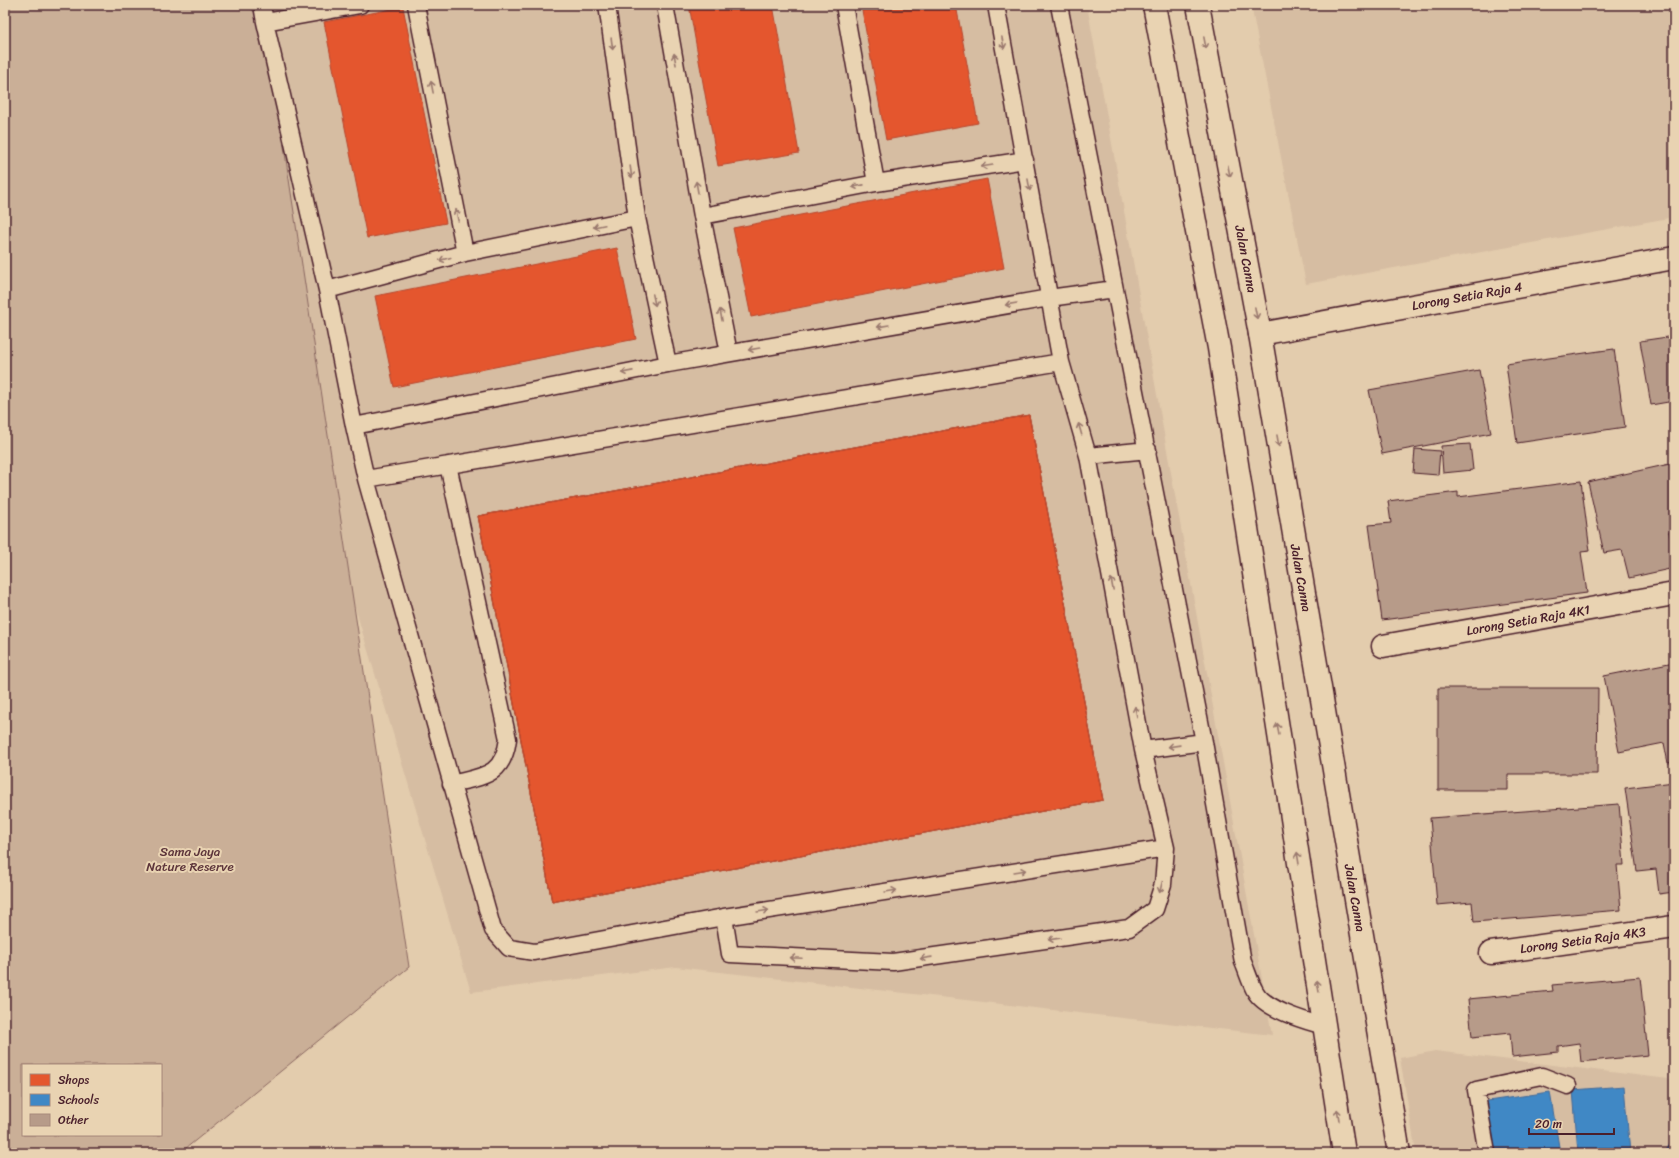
<svg xmlns="http://www.w3.org/2000/svg" width="1679" height="1158" font-family="Sriracha,sans-serif">
	<rect width="100%" height="100%" fill="#e3ccad"/>
	<filter id="ink" filterUnits="userSpaceOnUse"><feTurbulence type="fractalNoise" baseFrequency=".025" numOctaves="2"/><feDisplacementMap in="SourceGraphic" scale="8" xChannelSelector="R" yChannelSelector="G"/><feConvolveMatrix kernelMatrix="1 2 1 2 8 2 1 2 1" color-interpolation-filters="sRGB"/></filter>
	<g filter="url(#ink)">
		<path fill="#d6bda2" d="M185 5H1087L1272 1035 676 967 471 992 309 455Z
			M1251 5H1674V217L1306 284Z
			M1435 1051 1669 1079 1674 1083V1153H1416L1400 1058Z"/>
		<path fill="#caaf97" stroke="#8a6761" fill-rule="evenodd" d="M5 5H247L265 22 409 967 180 1153H5ZM23 1065H161V1135H23Z"/>
		<path fill="#e4572e" stroke="#b6462d" d="M689 5H773L799 153 718 166Z
			M861 5H956L978 123 886 140Z
			M403 7 446 223 367 238 324 22Z
			M987 179 1004 268 751 317 733 228Z
			M617 248 636 339 394 387 375 296Z
			M1029 415 1103 800 552 902 478 516Z
			M1029 415 1103 800 552 902 478 516Z
			M1029 415 1103 800 552 902 478 516Z"/>
		<path fill="#3f88c5" stroke="#426897" d="M1624 1086 1630 1153H1578L1573 1090Z
			M1550 1092 1560 1153H1489L1481 1102Z
			M1674 1139V1153H1664Z"/>
		<path fill="#b79b89" stroke="#4a1f2b" d="M1674 336V401L1651 405 1640 341Z
			M1614 349 1625 427 1517 443 1506 364Z
			M1479 370 1491 433 1382 454 1369 390Z
			M1470 444 1473 470 1443 473 1441 446Z
			M1415 449 1440 451 1438 475 1413 473Z
			M1674 463V531L1669 532 1674 553V568L1629 578 1622 550 1604 553 1588 482Z
			M1581 481 1590 551 1581 552 1587 593 1382 620 1369 525 1391 523 1388 501 1458 492V497Z
			M1674 662V762L1668 763 1664 743 1619 752 1604 676Z
			M1438 688H1598L1597 774H1508V790H1438Z
			M1674 782V892L1659 894 1656 869 1637 871 1625 788Z
			M1619 804 1624 865H1617L1621 910 1474 922 1472 902 1437 905 1430 818Z
			M1640 977 1648 1055 1581 1062 1579 1043 1558 1046V1052L1512 1057 1510 1033 1472 1037 1468 999 1553 991 1552 985Z"/>
		<g fill="none" stroke-linecap="round" stroke-linejoin="round">
			<g stroke="#4a1f2b" stroke-width="19">
				<path id="service" d="M262 5 265 22 327 290 354 426 668 364 1049 298 1115 289
					M416 5 465 253
					M607 5 637 218 668 364
					M665 5 702 216 729 353
					M844 5 876 183
					M1059 5 1204 742 1243 962C1247 971 1250 982 1255 991 1264 1009 1305 1021 1324 1026
					M265 22 360 5
					M702 216 876 183 1025 160
					M327 290 465 253 637 218
					M354 426 366 479 493 930 509 948 534 952 724 917 1166 848
					M1088 456 1148 450
					M448 465 508 739C503 777 483 776 451 784
					M366 479 1061 362
					M1143 750 1204 742
					M724 917 730 954 893 962 1129 928 1155 909 1163 884 1166 848 1143 750 1088 456 1061 362 996 5
					M1487 1153 1476 1090 1542 1076 1568 1086"/>
			</g>
			<g stroke="#4a1f2b" stroke-width="25">
				<path id="minor" d="M1383 646 1674 594
					M1491 953 1674 927"/>
			</g>
			<g stroke="#4a1f2b" stroke-width="25">
				<path id="tertiary" d="M1260 334 1674 258"/>
			</g>
			<g stroke="#4a1f2b" stroke-width="25">
				<path id="trunk" d="M1154 5 1219 348 1344 1153
					M1198 5 1260 334 1399 1153"/>
			</g>
			<use href="#service" stroke="#e9d3b2" stroke-width="16"/>
			<use href="#minor" stroke="#e9d3b2" stroke-width="22"/>
			<use href="#tertiary" stroke="#e9d3b2" stroke-width="22"/>
			<use href="#trunk" stroke="#e9d3b2" stroke-width="22"/>
		</g>
		<defs><path id="oneway-shaft" d="M-6 0H5M1.5-3L5.5 0L1.5 3" fill="none" stroke-width="1.6" stroke-linecap="round" stroke-linejoin="round"/></defs>
		<g stroke="#9a796e">
			<use href="#oneway-shaft" transform="translate(1003 43) rotate(79)"/>
			<use href="#oneway-shaft" transform="translate(1205 43) rotate(79)"/>
			<use href="#oneway-shaft" transform="translate(612 44) rotate(82)"/>
			<use href="#oneway-shaft" transform="translate(675 59) rotate(-100)"/>
			<use href="#oneway-shaft" transform="translate(432 87) rotate(-101)"/>
			<use href="#oneway-shaft" transform="translate(987 166) rotate(171)"/>
			<use href="#oneway-shaft" transform="translate(1229 171) rotate(79)"/>
			<use href="#oneway-shaft" transform="translate(631 172) rotate(82)"/>
			<use href="#oneway-shaft" transform="translate(1029 185) rotate(80)"/>
			<use href="#oneway-shaft" transform="translate(858 186) rotate(169)"/>
			<use href="#oneway-shaft" transform="translate(697 187) rotate(-100)"/>
			<use href="#oneway-shaft" transform="translate(457 215) rotate(-101)"/>
			<use href="#oneway-shaft" transform="translate(599 226) rotate(168)"/>
			<use href="#oneway-shaft" transform="translate(445 259) rotate(165)"/>
			<use href="#oneway-shaft" transform="translate(654 300) rotate(78)"/>
			<use href="#oneway-shaft" transform="translate(1011 304) rotate(170)"/>
			<use href="#oneway-shaft" transform="translate(1256 313) rotate(79)"/>
			<use href="#oneway-shaft" transform="translate(721 315) rotate(-101)"/>
			<use href="#oneway-shaft" transform="translate(883 326) rotate(170)"/>
			<use href="#oneway-shaft" transform="translate(754 349) rotate(170)"/>
			<use href="#oneway-shaft" transform="translate(627 372) rotate(169)"/>
			<use href="#oneway-shaft" transform="translate(1080 429) rotate(-106)"/>
			<use href="#oneway-shaft" transform="translate(1278 441) rotate(80)"/>
			<use href="#oneway-shaft" transform="translate(1112 584) rotate(-101)"/>
			<use href="#oneway-shaft" transform="translate(1136 712) rotate(-101)"/>
			<use href="#oneway-shaft" transform="translate(1278 729) rotate(-99)"/>
			<use href="#oneway-shaft" transform="translate(1174 746) rotate(172)"/>
			<use href="#oneway-shaft" transform="translate(1298 858) rotate(-99)"/>
			<use href="#oneway-shaft" transform="translate(1020 871) rotate(-9)"/>
			<use href="#oneway-shaft" transform="translate(1161 887) rotate(104)"/>
			<use href="#oneway-shaft" transform="translate(891 891) rotate(-9)"/>
			<use href="#oneway-shaft" transform="translate(763 911) rotate(-9)"/>
			<use href="#oneway-shaft" transform="translate(1054 939) rotate(172)"/>
			<use href="#oneway-shaft" transform="translate(796 958) rotate(-177)"/>
			<use href="#oneway-shaft" transform="translate(926 958) rotate(172)"/>
			<use href="#oneway-shaft" transform="translate(1318 986) rotate(-99)"/>
			<use href="#oneway-shaft" transform="translate(1338 1115) rotate(-99)"/>
		</g>
	</g>
	<g text-anchor="middle" dominant-baseline="central" stroke-width="4" stroke-linejoin="round" paint-order="stroke">
		<g font-size="13" fill="#4a1f2b" stroke="#e9d3b2">
			<text transform="translate(1246 259) rotate(79)">Jalan Canna</text>
			<text transform="translate(1467 296) rotate(-10)">Lorong Setia Raja 4</text>
			<text transform="translate(1301 578) rotate(80)">Jalan Canna</text>
			<text transform="translate(1528 620) rotate(-10)">Lorong Setia Raja 4K1</text>
			<text transform="translate(1355 898) rotate(80)">Jalan Canna</text>
			<text transform="translate(1583 940) rotate(-8)">Lorong Setia Raja 4K3</text>
		</g>
		<g font-size="13" fill="#5d353b" stroke="#e9d3b2">
			<text x="190" y="851">Sama Jaya<tspan x="190" dy="15">Nature Reserve</tspan></text>
		</g>
	</g>
	<rect width="1679" height="1158" fill="none" stroke="#e9d3b2" stroke-width="20"/>
	<rect x="10" y="10" width="1659" height="1138" fill="none" stroke="#4a1f2b" stroke-width="1.5" filter="url(#ink)"/>
	<rect x="22" y="1064" width="140" height="72" fill="#e9d3b2" stroke="#a98b7c"/>
	<rect x="30" y="1074" width="20" height="12" fill="#e4572e" stroke="#a98b7c"/>
	<text x="58" y="1084" font-size="12" fill="#4a1f2b">Shops</text>
	<rect x="30" y="1094" width="20" height="12" fill="#3f88c5" stroke="#a98b7c"/>
	<text x="58" y="1104" font-size="12" fill="#4a1f2b">Schools</text>
	<rect x="30" y="1114" width="20" height="12" fill="#b79b89" stroke="#a98b7c"/>
	<text x="58" y="1124" font-size="12" fill="#4a1f2b">Other</text>
	<path d="M1529 1128v6h85v-6" fill="none" stroke="#4a1f2b" stroke-width="2"/>
	<text x="1535" y="1128" font-size="12" fill="#4a1f2b" stroke="#e9d3b2" stroke-width="3" paint-order="stroke">20 m</text>
</svg>
